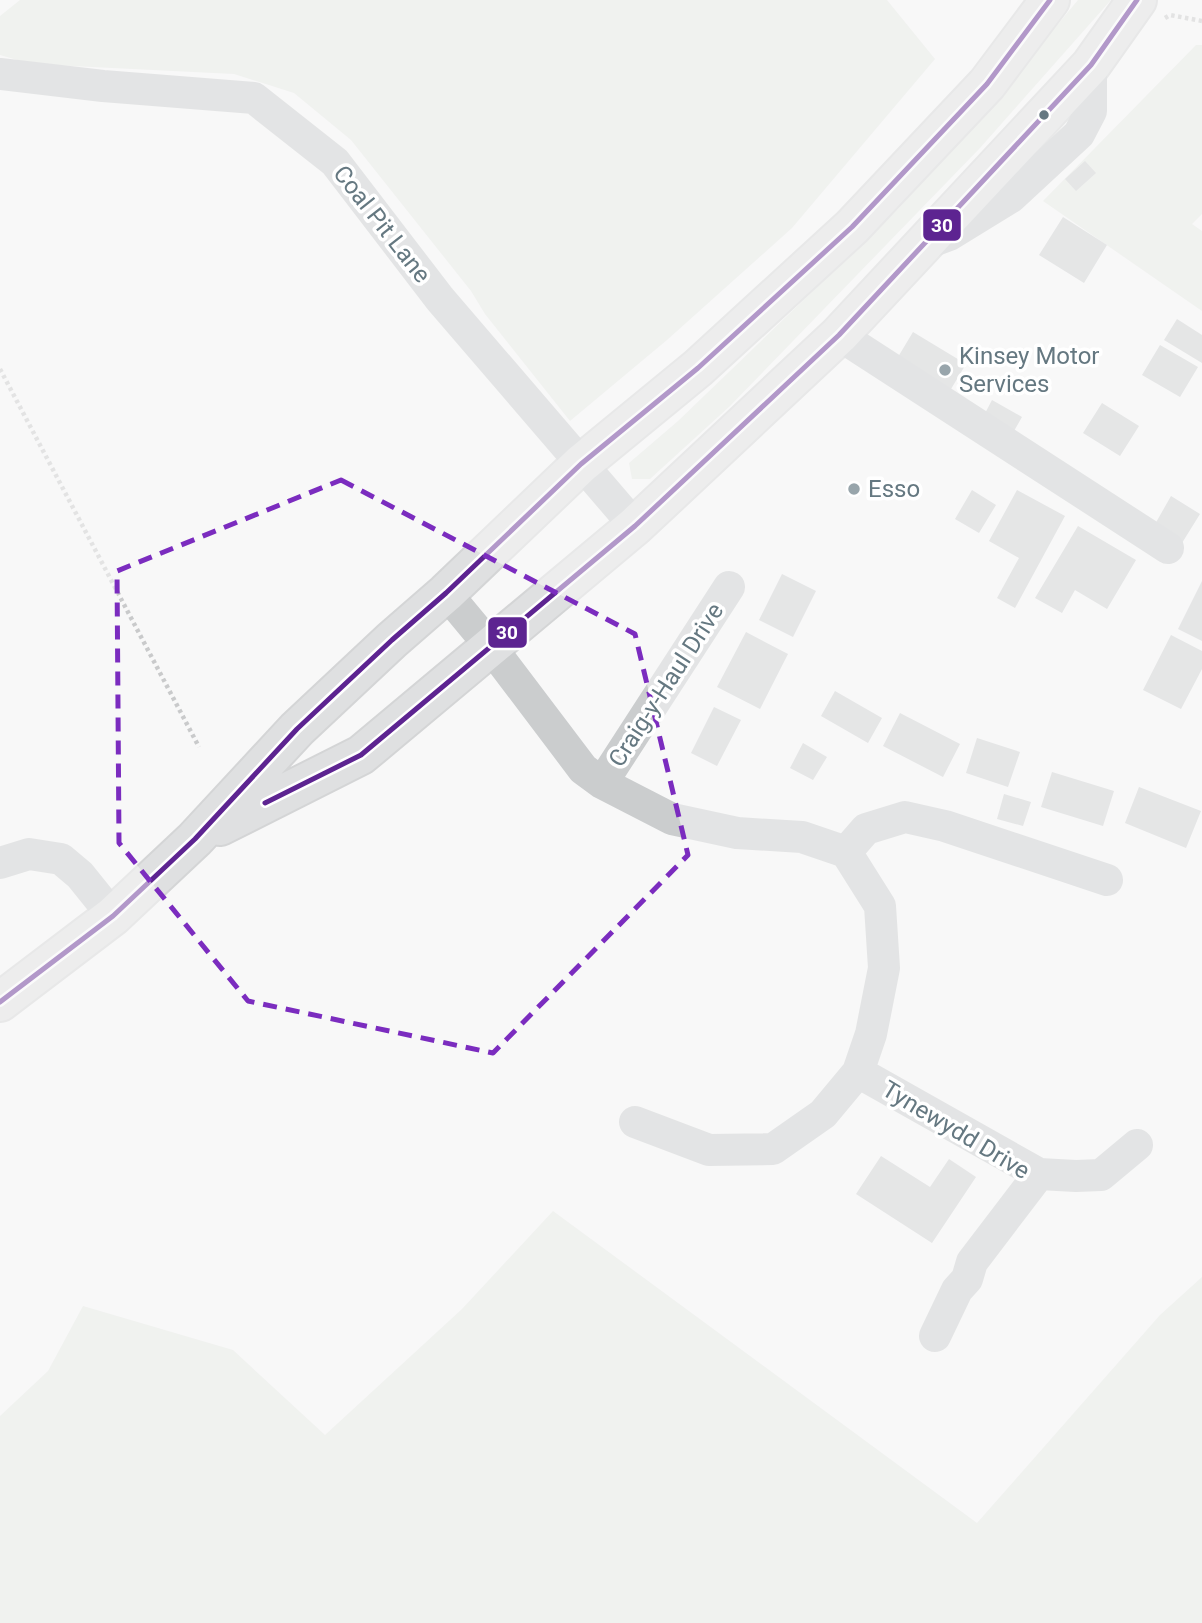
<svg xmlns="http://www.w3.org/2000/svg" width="1202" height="1623" font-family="Roboto,sans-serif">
	<rect width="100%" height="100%" fill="#f8f8f8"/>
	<path fill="#e7eae5" d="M20 0H887L935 59 792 228 667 340 570 421 485 314 471 291 351 140 294 93 234 74 31 64 0 55V16Z
		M1078 0H1111L980 148 730 406 650 479H632L629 463 678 421 898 209 1007 85Z
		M1196 45H1202V214L1192 224 1202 231V311L1043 201Z
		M553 1211 977 1523 1160 1315 1202 1277V1623H0V1416L48 1371 83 1306 233 1350 325 1435 462 1309Z"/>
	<path fill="#ced0d1" d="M1085 161 1096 173 1076 191 1065 179Z
		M1063 217 1107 245 1084 283 1039 255Z
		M1177 319 1202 335V363L1164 340Z
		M913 332 966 364 948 394 895 362Z
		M1160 345 1198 367 1180 397 1142 375Z
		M992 400 1022 417 1010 438 981 421Z
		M1102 403 1139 426 1120 456 1083 433Z
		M972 490 996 505 979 533 955 519Z
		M1017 490 1065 516 1015 608 997 598 1019 558 989 541Z
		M1171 496 1200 514 1182 543 1154 526Z
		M1078 526 1136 560 1107 609 1075 590 1062 613 1035 598Z
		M782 574 816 591 793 637 759 620Z
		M1202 581V641L1178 629Z
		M746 632 788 654 760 709 717 687Z
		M1171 635 1202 651V669L1181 709 1143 690Z
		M835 691 882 718 868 743 821 716Z
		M714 707 741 720 717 766 691 753Z
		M900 713 960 744 943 777 883 746Z
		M977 738 1020 752 1008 787 966 773Z
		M803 743 827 757 813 780 790 768Z
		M1052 772 1114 791 1103 826 1041 807Z
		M1139 787 1201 811 1186 848 1125 823Z
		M1004 794 1031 802 1023 826 997 819Z
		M881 1156 930 1187 949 1159 976 1177 932 1243 856 1194Z"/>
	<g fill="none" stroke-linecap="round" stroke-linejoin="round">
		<g stroke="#d4d5d6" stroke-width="42">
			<path id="major" d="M220 826 361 755 635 526 839 335 1091 65 1137 0
				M0 1002 113 916 195 839 297 729 392 640 446 593 581 464 698 368 852 227 987 84 1050 0"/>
		</g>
		<path stroke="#c9cacb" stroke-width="4.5" stroke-dasharray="3.5 3.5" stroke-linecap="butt" d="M1165 18 1170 15 1202 21
			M0 369 199 747"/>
		<path stroke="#cbcdce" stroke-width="32" d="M0 74 103 86 254 98 335 162 440 299 635 526
			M933 241 949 235 1011 197 1079 134 1091 111V65
			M839 335 1168 548
			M446 593 490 646 583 769 602 783 672 819 737 833 802 837 846 852 866 829 905 817 945 826 1107 880
			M602 783 729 587
			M0 863 29 854 61 859 80 875 113 916
			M858 1072 1039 1174 972 1262 967 1279 957 1290 935 1336
			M635 1122 709 1150 773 1149 823 1114 858 1072 871 1034 884 968 880 906 846 852
			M1039 1174 1076 1176 1101 1175 1137 1145"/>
		<use href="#major" stroke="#dfe0e1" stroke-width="38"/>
		<g stroke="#fff" stroke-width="10">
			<path id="bus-1" d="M265 803 361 755 635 526 839 335 1091 65 1137 0
				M0 1002 113 916 195 839 297 729 392 640 446 593 581 464 698 368 852 227 987 84 1050 0"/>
		</g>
		<use href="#bus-1" stroke="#5d2491" stroke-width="5"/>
	</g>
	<path d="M0 0H1202V1623H0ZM341 480 635 634 688 855 493 1053 248 1001 119 843 117 571Z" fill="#f8f8f8" fill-opacity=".55" fill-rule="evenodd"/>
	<path fill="none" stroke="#7b2cbf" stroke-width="5" stroke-dasharray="14 9" stroke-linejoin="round" d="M341 480 635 634 688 855 493 1053 248 1001 119 843 117 571Z"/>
	<circle fill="#657881" stroke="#fff" stroke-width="2.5" cx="1044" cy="115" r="6"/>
	<g fill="#98a5ab" stroke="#fff" stroke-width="2.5">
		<circle cx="945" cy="370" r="7"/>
		<circle cx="854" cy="489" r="7"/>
	</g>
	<g text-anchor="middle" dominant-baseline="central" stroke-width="7" stroke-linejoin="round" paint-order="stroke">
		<g font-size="24" fill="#657881" stroke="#fff">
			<text transform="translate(382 224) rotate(52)">Coal Pit Lane</text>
			<text transform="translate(666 685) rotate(-57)">Craig-y-Haul Drive</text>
			<text transform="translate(956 1130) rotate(31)">Tynewydd Drive</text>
		</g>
		<g font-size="24" fill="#657881" stroke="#fff" text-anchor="start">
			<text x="959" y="356">Kinsey Motor<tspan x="959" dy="28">Services</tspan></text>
			<text x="868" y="489">Esso</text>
		</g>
	</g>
	<g stroke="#fff" stroke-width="2.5">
		<rect x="922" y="208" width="40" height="34" rx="7" fill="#5d2491"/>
		<rect x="487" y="616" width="41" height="33" rx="7" fill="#5d2491"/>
	</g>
	<g font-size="19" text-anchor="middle" font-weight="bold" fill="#fff">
		<text x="942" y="232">30</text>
		<text x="507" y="639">30</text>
	</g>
</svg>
